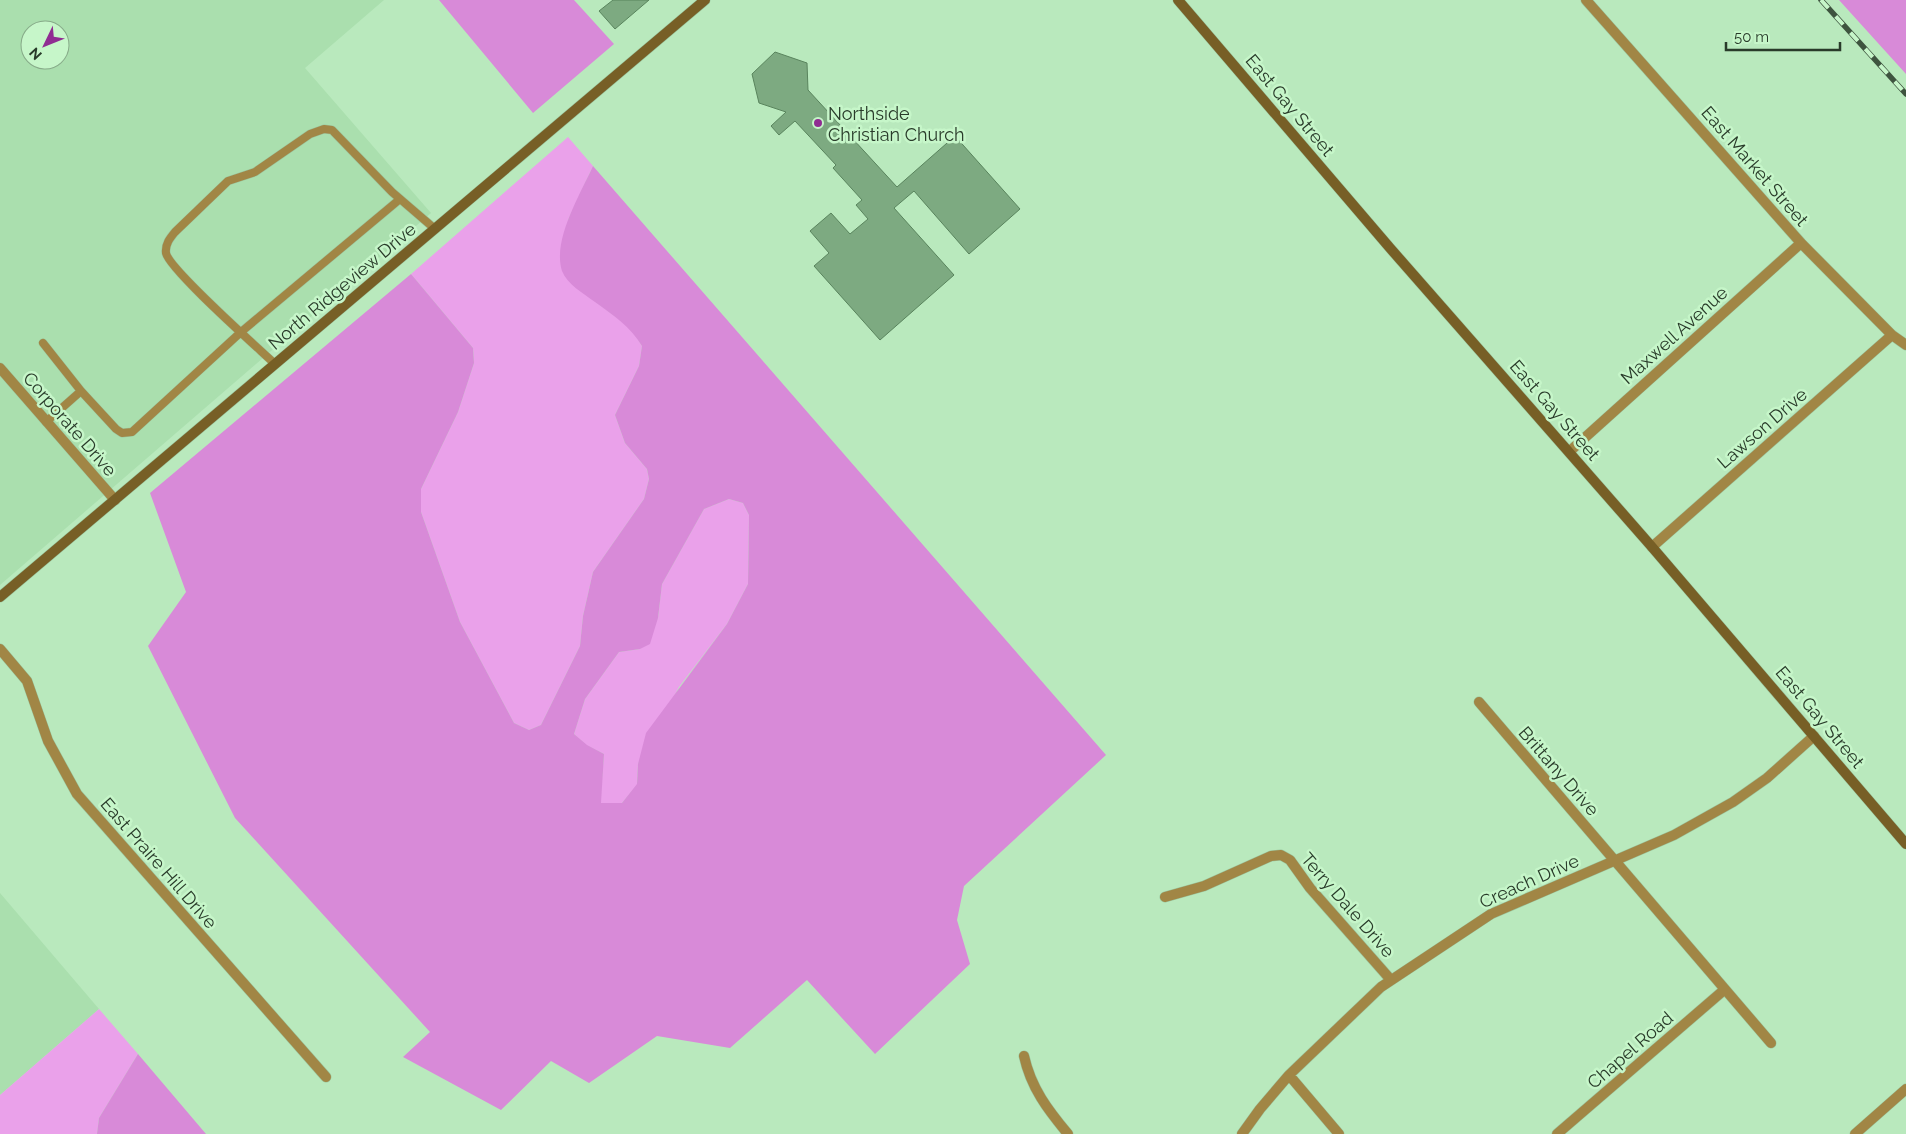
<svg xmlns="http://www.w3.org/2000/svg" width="1906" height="1134" font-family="Raleway,sans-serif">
	<rect width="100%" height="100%" fill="#b9e9bd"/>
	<path fill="#aadfae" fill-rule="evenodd" d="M0 0H384L305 68 431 213 0 585ZM30 30H60V60H30Z
		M0 893 99 1009 0 1095Z"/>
	<path fill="#eaa1ea" d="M568 137 593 166 568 220 573 285 631 328 642 346 639 366 615 415 625 443 647 469 649 479 644 499 593 572 583 616 580 646 541 725 529 730 514 723 460 622 421 512V489L458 412 474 363 473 348 411 274Z
		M729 499 743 503 749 515 748 584 727 624 679 687 638 764 637 785 622 803H600L604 754 586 745 574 734 585 699 619 652 640 649 658 618 662 584 704 509Z
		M99 1009 138 1054 99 1118 97 1134H0V1095Z"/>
	<path fill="#d88ad8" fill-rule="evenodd" d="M439 0H574L614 44 533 113Z
		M1839 0H1906V74Z
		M593 166 1106 755 964 886 957 920 970 964 875 1054 807 980 730 1048 657 1036 589 1083 551 1061 501 1110 403 1057 430 1032 235 818 148 646 186 592 150 493 411 274 473 348 474 363 458 412 421 489V512L460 622 514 723 529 730 541 725 580 646 583 616 593 572 644 499 649 479 647 469 625 443 615 415 639 366 642 346C630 326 614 316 595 302 584 294 567 284 562 271 552 240 581 193 593 166ZM729 499 743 503 749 515 748 584 727 624 646 733 638 764 637 784 622 803H601L604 754 587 745 574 734 585 699 619 652 640 649 650 644 658 618 662 584 704 509Z
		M138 1054 206 1134H97L99 1118Z"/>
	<path fill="#7daa81" stroke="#59845d" d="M613 0H649L615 29 599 11Z
		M775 52 807 63 808 90 897 187 955 136 1020 209 969 254 914 191 894 208 954 275 880 340 814 266 829 253 810 231 831 213 850 234 868 219 856 205 862 200 833 168 836 165 795 121 779 135 771 126 786 112 759 103 752 74Z"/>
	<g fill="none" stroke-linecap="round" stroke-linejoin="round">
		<g stroke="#9cc6a0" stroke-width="9">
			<path id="lane" d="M43 343 81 391 116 429 122 433 132 432 241 332 400 199
				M275 364C257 347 169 269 166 253 165 244 170 238 175 232L228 181 255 172 310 134 324 129 332 130 392 192 435 229
				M46 422 81 391"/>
		</g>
		<g stroke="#9cc6a0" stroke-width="11">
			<path id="street" d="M1586 0 1801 243 1892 335 1906 345
				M0 368 115 500
				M1570 451 1801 243
				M1652 547 1892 335
				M0 649 27 681 48 741 77 794 326 1077
				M1479 702 1771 1043
				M1165 897 1204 886 1271 856 1281 855 1290 860 1310 888 1391 980
				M1024 1056C1031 1088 1048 1110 1068 1134
				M1289 1075 1339 1134
				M1242 1134 1260 1109 1289 1075 1381 987 1491 914 1674 835 1733 802 1767 778 1814 736
				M1557 1134 1724 990
				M1855 1134 1906 1089"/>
		</g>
		<g stroke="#9cc6a0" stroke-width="11">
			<path id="secondary" d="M1178 0 1390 248 1652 547 1906 844
				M0 597 705 0"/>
		</g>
		<use href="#lane" stroke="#a18645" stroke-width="8"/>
		<use href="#street" stroke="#a18645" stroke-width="10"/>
		<use href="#secondary" stroke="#775f26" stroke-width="10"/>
		<g stroke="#3e543f" stroke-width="5.5">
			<path id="rail" d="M1821 0 1906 94"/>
		</g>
		<use href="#rail" stroke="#c6f6c9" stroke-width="4" stroke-dasharray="11" stroke-linecap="butt"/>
	</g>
	<circle fill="#902c92" stroke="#c6f6c9" stroke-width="2" cx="818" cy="123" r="5"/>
	<g text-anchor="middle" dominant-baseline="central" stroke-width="5" stroke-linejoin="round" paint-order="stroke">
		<g font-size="18" fill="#293b2a" stroke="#c6f6c9">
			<text transform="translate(1290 105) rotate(50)">East Gay Street</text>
			<text transform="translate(1755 166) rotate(49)">East Market Street</text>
			<text transform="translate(342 286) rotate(-40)">North Ridgeview Drive</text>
			<text transform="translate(1674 335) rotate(-42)">Maxwell Avenue</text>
			<text transform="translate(1555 410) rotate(49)">East Gay Street</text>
			<text transform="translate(70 424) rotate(49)">Corporate Drive</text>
			<text transform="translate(1762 428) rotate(-41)">Lawson Drive</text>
			<text transform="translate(1820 717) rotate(50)">East Gay Street</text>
			<text transform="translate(1559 771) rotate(49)">Brittany Drive</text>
			<text transform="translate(159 863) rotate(49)">East Praire Hill Drive</text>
			<text transform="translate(1529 881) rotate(-24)">Creach Drive</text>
			<text transform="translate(1348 905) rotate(49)">Terry Dale Drive</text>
			<text transform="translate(1630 1050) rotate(-41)">Chapel Road</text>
		</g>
		<g font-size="18" fill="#293b2a" stroke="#c6f6c9" text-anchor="start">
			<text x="828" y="113">Northside<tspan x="828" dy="21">Christian Church</tspan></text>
		</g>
	</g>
	<g transform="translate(45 45) rotate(227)"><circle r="24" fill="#c6f6c9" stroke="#87ab89"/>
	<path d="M0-4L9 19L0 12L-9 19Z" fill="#902c92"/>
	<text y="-8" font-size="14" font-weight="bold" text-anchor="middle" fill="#293b2a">N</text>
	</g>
	<path d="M1726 42v8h114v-8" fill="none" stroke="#293b2a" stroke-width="2.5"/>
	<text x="1734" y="42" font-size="15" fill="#293b2a" stroke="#c6f6c9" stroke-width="4" paint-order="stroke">50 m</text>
</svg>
